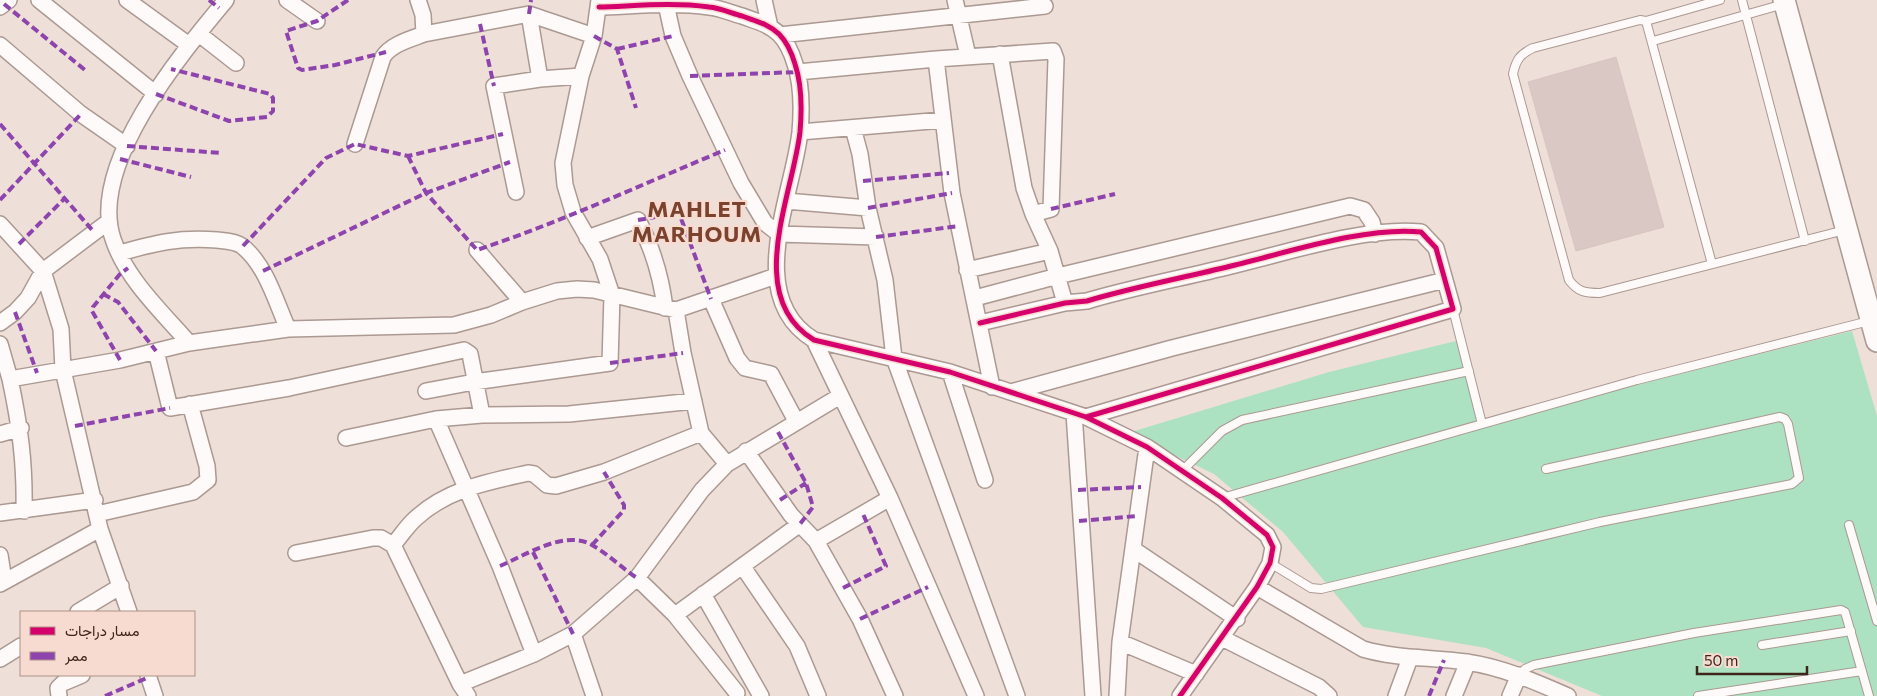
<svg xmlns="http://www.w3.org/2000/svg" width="1877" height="696" font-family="Commissioner,Vazirmatn,sans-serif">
	<rect width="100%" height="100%" fill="#efdfd9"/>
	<path fill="#ace2c2" d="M1852 331 1877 416V696H1602L1486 648 1363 627 1283 532 1214 474 1128 433 1329 372 1464 339 1485 423Z"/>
	<path fill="#dac8c4" stroke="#d9c4c1" d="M1616 57 1664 227 1576 251 1528 82Z"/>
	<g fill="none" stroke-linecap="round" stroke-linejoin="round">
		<g stroke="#ab9992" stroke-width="10">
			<path id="lane" d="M1742 0 1805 241
				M1646 21 1720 0
				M1653 41 1784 4
				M1712 264 1646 21 1640 20 1533 48C1520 54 1516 60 1513 74L1569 280C1578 292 1585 293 1600 293L1845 230
				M1453 309 1482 424
				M1183 470 1222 431 1242 420 1469 371
				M1222 498 1637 380 1869 321
				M1849 525 1877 621
				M1270 563 1311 588 1321 589 1600 522 1792 484 1799 478 1788 424 1785 419 1780 417 1546 469
				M1762 645 1851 631
				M1519 675 1525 669 1534 665 1694 633 1841 610 1845 612 1869 696
				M1698 696 1862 671"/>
		</g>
		<g stroke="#ab9992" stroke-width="18">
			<path id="street" d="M39 0 156 94
				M127 0 189 45
				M287 0 317 21
				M418 0 423 15 424 34
				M764 0 770 27
				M955 0 968 56
				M666 4 673 36 690 76 741 183 765 223 779 234 876 237
				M0 7 9 0
				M599 7C635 6 672 2 709 7 720 8 731 13 742 16 755 21 769 24 779 34 787 42 792 54 795 64 802 85 802 109 800 132 793 195 743 297 814 340L950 372 1086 417 1147 447 1222 498 1267 535 1273 547 1270 563 1257 587 1180 696
				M529 14 540 79
				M199 34 236 63
				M780 35 1045 6
				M0 45 81 114 127 146
				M1000 54 1024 188 1033 214 1050 251 1065 303
				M936 59 952 193 992 387
				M798 72 936 59 1053 51 1056 59 1051 209 1033 214
				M853 128 860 154 868 208 885 280 894 358 1017 696
				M800 132 943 120
				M355 144 383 57C391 44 411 39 424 34L529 14 594 36
				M516 192 494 86 540 79 581 76
				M786 201 868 208
				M0 224 43 271 61 329 63 370 100 529 129 612
				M587 238 638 220C653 249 661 275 665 308
				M477 250 522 302
				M120 253C155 243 179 237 217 240 225 241 235 241 242 246 266 265 276 302 288 329
				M967 270 1050 251
				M975 298 1058 276 1350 206 1364 210 1372 222 1375 234
				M711 299 737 358 745 368 771 374 796 421
				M676 310 683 353 701 433 727 464
				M0 323 15 312 28 298 43 271 108 222
				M980 323 1065 303 1087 301C1134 287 1183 278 1231 266 1286 253 1366 226 1421 232L1436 248 1453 309 1086 417
				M814 340 890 498 976 696
				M189 343C163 313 126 279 113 239 88 165 181 54 226 0
				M0 344 10 379
				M156 351 170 408 289 388 464 350 470 354 482 415
				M950 372 985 480
				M426 391 474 382 610 363 612 295 600 259 573 212 565 185 563 163 581 76 594 36 599 0
				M1011 392 1172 348 1445 280
				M1074 413 1093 696
				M436 419 500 566 534 654
				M0 434 21 428
				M346 438 436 419 482 415 569 414 694 401
				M746 451 791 515 816 541 860 619 895 696
				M24 511C25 463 20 426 10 379L120 360 189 343 288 329 454 325 491 315 522 302 557 291 577 289 594 290 676 310 776 276
				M0 513 95 500
				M97 514 193 492 208 480 207 466 190 404
				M816 541 890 498
				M393 545C400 537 407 526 415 519 447 489 488 482 528 473L534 474 547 485 556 486 604 472 701 433
				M1133 549 1237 619
				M296 553 373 538H381L393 545 460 684 468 696
				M0 555 4 581
				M743 567 797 646 818 696
				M637 578 675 615 737 693
				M0 584 100 529
				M1257 587 1363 649C1397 659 1432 657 1466 662 1502 667 1536 682 1568 696
				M703 594 761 696
				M78 612 121 586
				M675 615 800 524
				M573 634 594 696
				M1222 638 1319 687 1329 696
				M1120 642 1196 674
				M0 659 21 646
				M148 675 155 696
				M460 684 534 654 573 634 637 578 702 490 727 464 840 396
				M59 696 58 688 63 683 82 675
				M1117 696 1120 642 1147 447
				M1396 696 1410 658
				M1454 696 1468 662
				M1510 696 1519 675"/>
		</g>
		<g stroke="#ab9992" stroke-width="24">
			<path id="secondary" d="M1784 0 1877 341"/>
		</g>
		<use href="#lane" stroke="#fdfaf9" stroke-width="8"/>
		<use href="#street" stroke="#fdfaf9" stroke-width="15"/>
		<use href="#secondary" stroke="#fdfaf9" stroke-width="21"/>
		<path stroke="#8e44ad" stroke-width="4" stroke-dasharray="8 4" stroke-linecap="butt" d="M209 0 219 8
			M348 0 317 21 286 31 298 68 302 70 335 65 386 52
			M4 4 85 70
			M529 14 531 0
			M480 24 494 86
			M594 36 617 49 636 108
			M617 49 673 36
			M690 76 798 72
			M156 94 229 121 267 117 273 111V98L270 94 171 69
			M0 124 93 231
			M127 146 221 153
			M408 156 426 193 477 250C561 222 643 184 725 150
			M120 159 191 177
			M863 181 949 173
			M0 200 81 114
			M868 208 952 193
			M1051 209 1115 194
			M638 220 679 213 711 299
			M876 237 959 226
			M19 244 66 197
			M243 246 326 158 355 144 408 156 503 134
			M263 271 426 193 510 162
			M103 294 118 302 156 351
			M15 312 37 373
			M120 360 92 311 93 307 120 274 128 268
			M610 363 683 353
			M75 426 170 408
			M778 432 806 483 813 507 800 524
			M1078 490 1141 487
			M780 500 806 483
			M1079 521 1137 516
			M592 545 624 510V505L604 472
			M533 552 573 634
			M500 566C526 555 565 529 592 545 608 554 622 568 637 578
			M843 588 886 566 863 514
			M860 619 928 587
			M105 696 149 677
			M1429 696 1444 660"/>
		<g stroke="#f7dbd1" stroke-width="8">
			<path id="cycleway" d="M599 7C635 6 672 2 709 7 720 8 731 13 742 16 755 21 769 24 779 34 787 42 792 54 795 64 802 85 802 109 800 132 793 195 743 297 814 340L950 372 1086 417 1147 447 1222 498 1267 535 1273 547 1270 563 1257 587 1180 696
				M980 323 1065 303 1087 301C1134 287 1183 278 1231 266 1286 253 1366 226 1421 232L1436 248 1453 309 1086 417"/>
		</g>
		<use href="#cycleway" stroke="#d6006c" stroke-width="5"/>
	</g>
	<g text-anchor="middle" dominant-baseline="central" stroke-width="4.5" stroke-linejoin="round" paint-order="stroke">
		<g font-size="22" font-weight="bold" letter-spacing="1" fill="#7b422d" stroke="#f7dbd1">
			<text x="697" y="208">MAHLET<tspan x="697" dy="25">MARHOUM</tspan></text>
		</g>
	</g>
	<rect x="20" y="611" width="175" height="65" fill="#f7dbd1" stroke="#ad9288"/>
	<rect x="30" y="627" width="25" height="8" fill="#d6006c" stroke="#ad9288"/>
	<text x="65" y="636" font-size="15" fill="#3e251b">مسار دراجات</text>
	<rect x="30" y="652" width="25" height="8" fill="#8e44ad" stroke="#ad9288"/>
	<text x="65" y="661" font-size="15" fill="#3e251b">ممر</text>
	<path d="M1697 666v8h110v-8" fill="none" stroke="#3e251b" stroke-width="2.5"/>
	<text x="1704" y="666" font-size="15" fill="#3e251b" stroke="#f7dbd1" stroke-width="4" paint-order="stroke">50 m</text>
</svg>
